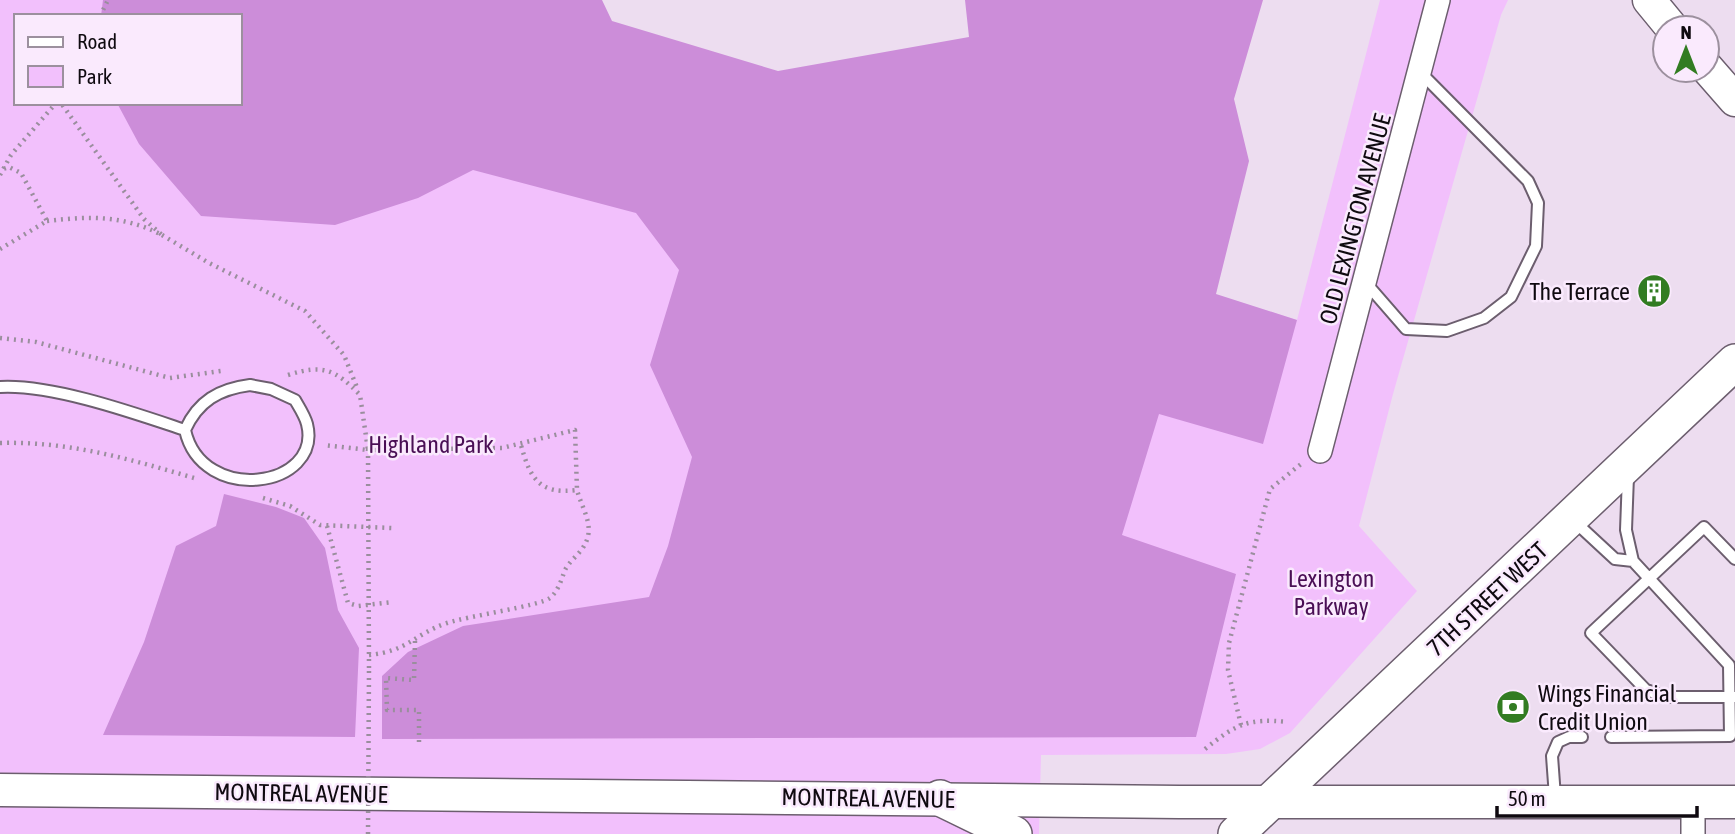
<svg xmlns="http://www.w3.org/2000/svg" width="1735" height="834" font-family="'Asap Condensed',sans-serif">
	<rect width="100%" height="100%" fill="#edddf0"/>
	<path fill="#f2c0fc" fill-rule="evenodd" d="M0 0H407L662 121 1297 320 1380 0H1508L1501 15 1393 394 1359 526 1417 591 1290 733 1260 749 1226 754 1041 755 1039 834H0ZM16 16H240V103H16Z"/>
	<path fill="#cc8dd9" d="M103 0H602L612 21 778 71 969 37 965 0H1263L1234 99 1249 161 1216 294 1297 320 1263 444 1159 414 1122 535 1236 574 1196 737 382 739V676L408 652 463 626 649 597 668 546 692 457 650 365 679 270 636 213 473 170 418 198 335 225 201 216 139 144 117 103H240V16H101Z
		M224 494 276 507 304 518 325 548 338 610 359 648 355 737 103 735 144 642 176 546 216 526Z"/>
	<g fill="none" stroke-linecap="round" stroke-linejoin="round">
		<g stroke="#6c5e6e" stroke-width="14">
			<path id="lane" d="M1366 283 1406 329 1447 331 1484 318 1511 297 1536 246 1538 203 1528 181 1420 72
				M250 385 271 389 295 400C299 407 305 416 307 424 323 488 202 506 185 430 198 401 219 389 250 385Z
				M0 387C52 384 134 413 185 430
				M1574 521 1615 559 1633 561
				M1735 697H1667L1646 690 1591 633 1704 527 1735 559
				M1611 737 1730 736 1729 665 1633 561 1626 530 1628 476
				M1555 797 1552 756 1558 742 1569 737H1582"/>
		</g>
		<g stroke="#6c5e6e" stroke-width="26">
			<path id="street" d="M1320 451 1438 0
				M1693 834V802"/>
		</g>
		<g stroke="#6c5e6e" stroke-width="35">
			<path id="secondary" d="M1649 0 1672 28
				M1707 68 1735 100
				M0 790 1179 802H1735"/>
		</g>
		<g stroke="#6c5e6e" stroke-width="38">
			<path id="primary" d="M940 798 1014 834
				M1236 834 1735 362"/>
		</g>
		<path stroke="#9a8e9d" stroke-width="4.5" stroke-dasharray="2 5" stroke-linecap="butt" d="M100 16 108 0
			M0 175 11 155 56 103
			M47 221C90 216 123 215 162 235L144 219 61 103
			M162 235 209 263 305 311 344 355 358 390
			M0 249 47 221 21 173 9 167 3 169
			M0 338 36 342 170 378 221 371
			M288 375C323 364 335 369 360 395L368 450 324 445
			M0 443C68 441 130 459 194 478
			M263 498 290 506 320 525 392 528
			M327 526 348 603 358 606 393 602
			M415 641 414 680 386 678 387 710H419V744
			M369 655C409 651 414 634 447 623 468 616 539 606 550 598 559 590 561 580 565 570 569 562 577 556 582 549 597 528 583 512 577 490 539 495 530 478 521 445
			M369 668 368 450 502 448 575 430 577 490
			M1241 725 1228 670 1229 643 1270 489 1301 464
			M1205 749C1236 724 1248 718 1288 722"/>
		<use href="#lane" stroke="#fff" stroke-width="10"/>
		<use href="#street" stroke="#fff" stroke-width="23"/>
		<use href="#secondary" stroke="#fff" stroke-width="32"/>
		<use href="#primary" stroke="#fff" stroke-width="35"/>
		<path stroke="#9a8e9d" stroke-width="4.5" stroke-dasharray="2 5" stroke-linecap="butt" d="M368 834 369 668"/>
	</g>
	<defs>
		<g id="building-disc" transform="scale(1.75)"><circle r="9.5" fill="#327c22" stroke="#faeafd"/><path d="M-4-6H4V6H1V3H-1V6H-4ZM-2.5-4.3h1.7v1.8h-1.7ZM.8-4.3h1.7v1.8H.8ZM-2.5-1h1.7V.8h-1.7ZM.8-1h1.7V.8H.8Z" fill="#fff"/></g>
		<g id="bank-disc" transform="scale(1.75)"><circle r="9.5" fill="#327c22" stroke="#faeafd"/><path d="M-6-4H6V4H-6ZM0-2.3a2.3 2.3 0 1 0 0 4.6a2.3 2.3 0 1 0 0-4.6Z" fill="#fff"/></g>
	</defs>
	<g fill-rule="evenodd">
		<use href="#building-disc" x="1654" y="291"/>
		<use href="#bank-disc" x="1513" y="707"/>
	</g>
	<g text-anchor="middle" dominant-baseline="central" stroke-width="5" stroke-linejoin="round" paint-order="stroke">
		<g font-size="24" fill="#0f0a10" stroke="#faeafd">
			<text transform="translate(1355 219) rotate(-75)">OLD LEXINGTON AVENUE</text>
			<text transform="translate(1487 599) rotate(-43)">7TH STREET WEST</text>
			<text transform="translate(301 793) rotate(1)">MONTREAL AVENUE</text>
			<text transform="translate(868 798) rotate(1)">MONTREAL AVENUE</text>
		</g>
		<g font-size="24" fill="#0f0a10" stroke="#faeafd" text-anchor="end">
			<text x="1630" y="291">The Terrace</text>
			<text x="1538" y="693" text-anchor="start">Wings Financial<tspan x="1538" dy="28">Credit Union</tspan></text>
		</g>
		<g font-size="24" fill="#4a0f55" stroke="#faeafd">
			<text x="431" y="444">Highland Park</text>
			<text x="1331" y="578">Lexington<tspan x="1331" dy="28">Parkway</tspan></text>
		</g>
	</g>
	<rect x="14" y="14" width="228" height="91" fill="#faeafd" stroke="#9c909e" stroke-width="2"/>
	<rect x="28" y="37" width="35" height="10" fill="#ffffff" stroke="#9c909e" stroke-width="2"/>
	<text x="77" y="49" font-size="21" fill="#0f0a10">Road</text>
	<rect x="28" y="66" width="35" height="21" fill="#f2c0fc" stroke="#9c909e" stroke-width="2"/>
	<text x="77" y="84" font-size="21" fill="#0f0a10">Park</text>
	<g transform="translate(1686 49)"><circle r="33" fill="#faeafd" stroke="#9c909e" stroke-width="2"/>
	<path d="M0-5L12 26L0 18L-12 26Z" fill="#327c22"/>
	<text y="-10" font-size="19" font-weight="bold" text-anchor="middle" fill="#0f0a10">N</text>
	</g>
	<path d="M1497 806v10h200v-10" fill="none" stroke="#0f0a10" stroke-width="3.5"/>
	<text x="1508" y="806" font-size="21" fill="#0f0a10" stroke="#faeafd" stroke-width="5" paint-order="stroke">50 m</text>
</svg>
